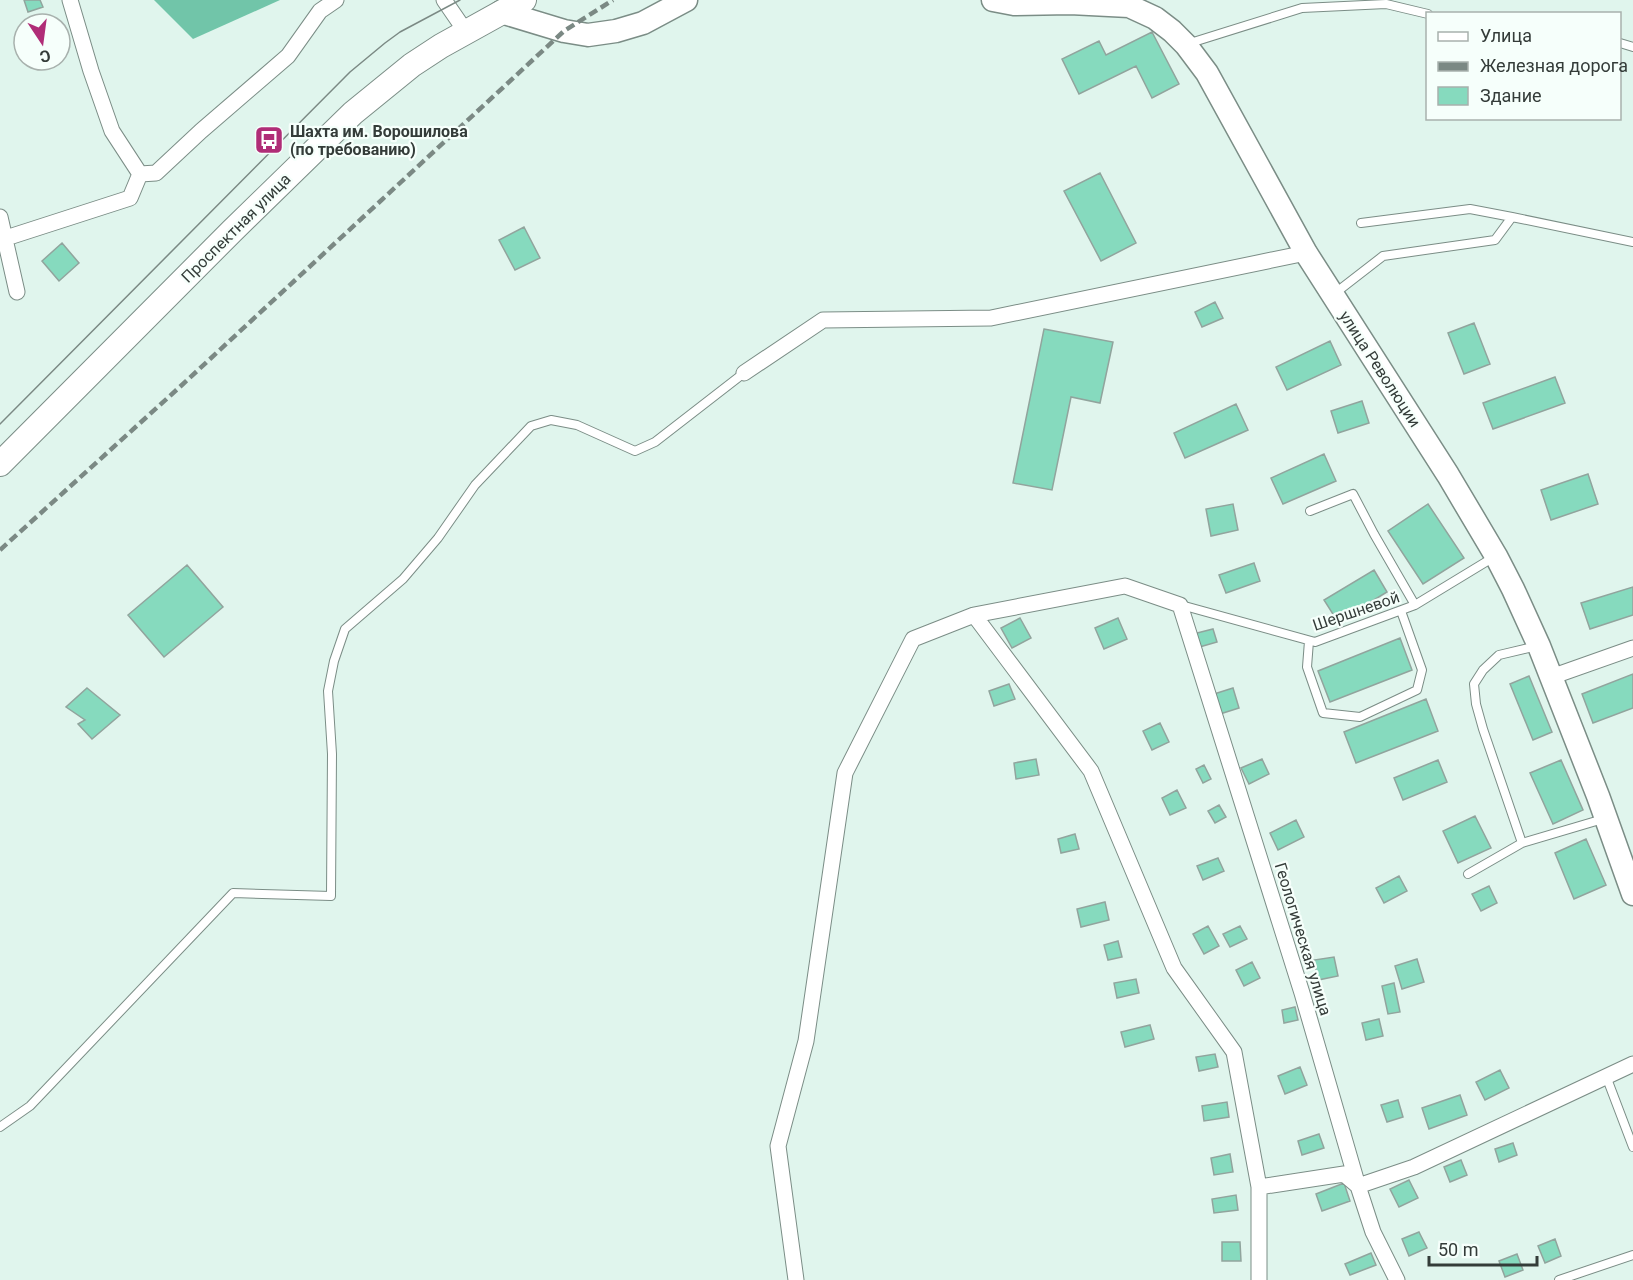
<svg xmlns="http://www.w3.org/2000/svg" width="1633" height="1280" font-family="Roboto,sans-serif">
	<rect width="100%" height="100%" fill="#e0f5ed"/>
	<path fill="#71c5a9" d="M154 0H280L193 39Z"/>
	<path fill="#86dabe" stroke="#91a49d" stroke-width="1.5" d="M24 0H40L43 7 28 12Z
		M1152 32 1179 84 1152 98 1136 66 1079 94 1062 59 1099 41 1106 55Z
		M1100 173 1136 243 1101 261 1064 191Z
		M524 227 540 258 515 270 499 240Z
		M62 243 79 263 59 281 42 261Z
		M1215 302 1223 318 1202 327 1195 312Z
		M1474 323 1490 364 1464 374 1448 333Z
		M1044 329 1113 342 1100 403 1071 397 1052 490 1013 483Z
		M1330 341 1341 365 1287 390 1276 367Z
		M1555 377 1565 403 1493 429 1483 403Z
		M1362 401 1369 423 1338 433 1331 411Z
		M1236 404 1248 430 1185 458 1174 433Z
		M1324 454 1336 481 1283 504 1271 478Z
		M1588 474 1598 504 1551 520 1541 490Z
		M1233 504 1238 530 1211 536 1206 509Z
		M1428 504 1464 558 1423 584 1388 531Z
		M1254 563 1260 581 1226 593 1219 575Z
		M187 565 223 607 164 657 128 615Z
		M1374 570 1387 592 1338 622 1324 600Z
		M1633 587V615L1590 629 1581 603Z
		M1020 618 1031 638 1012 648 1001 628Z
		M1118 618 1127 639 1104 649 1095 628Z
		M1213 629 1217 642 1196 648 1193 634Z
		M1400 638 1412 670 1330 702 1318 671Z
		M1633 674V708L1593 723 1582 694Z
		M1529 676 1552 732 1533 740 1510 684Z
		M1009 684 1015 699 994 706 989 691Z
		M87 688 120 715 92 739 78 724 85 720 66 707Z
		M1233 688 1239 708 1220 714 1214 694Z
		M1426 699 1438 731 1356 763 1344 732Z
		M1160 723 1169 742 1152 750 1143 731Z
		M1036 759 1039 775 1016 779 1014 763Z
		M1262 759 1269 774 1249 784 1241 768Z
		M1438 760 1447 782 1403 800 1394 778Z
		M1561 760 1583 810 1553 824 1530 773Z
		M1204 765 1211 779 1203 783 1196 769Z
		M1177 790 1186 808 1170 815 1162 798Z
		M1219 805 1226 817 1215 823 1208 811Z
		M1475 816 1491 848 1458 863 1443 831Z
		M1296 820 1304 837 1278 850 1270 833Z
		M1075 834 1079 849 1061 853 1058 839Z
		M1586 839 1606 885 1574 899 1555 853Z
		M1218 858 1224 871 1203 880 1197 866Z
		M1399 876 1407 891 1384 903 1376 888Z
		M1489 886 1497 903 1481 911 1472 894Z
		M1105 902 1109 920 1081 927 1077 909Z
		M1208 926 1219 946 1204 954 1193 934Z
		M1240 926 1247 939 1230 947 1223 934Z
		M1118 941 1122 957 1108 960 1104 945Z
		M1334 957 1338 976 1318 980 1314 960Z
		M1417 959 1424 982 1402 989 1395 966Z
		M1252 962 1260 978 1244 986 1236 970Z
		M1136 979 1139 993 1117 998 1114 983Z
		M1394 983 1400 1012 1388 1014 1382 986Z
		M1295 1007 1298 1020 1284 1023 1282 1010Z
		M1379 1019 1383 1036 1366 1040 1362 1023Z
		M1150 1025 1154 1039 1125 1047 1121 1032Z
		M1215 1054 1218 1067 1199 1071 1196 1057Z
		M1300 1067 1307 1085 1285 1094 1278 1076Z
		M1500 1070 1509 1088 1485 1100 1476 1082Z
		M1460 1095 1467 1115 1429 1129 1422 1108Z
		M1398 1100 1403 1117 1387 1122 1381 1105Z
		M1227 1102 1229 1117 1204 1121 1202 1106Z
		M1319 1134 1324 1148 1302 1155 1298 1141Z
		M1513 1143 1517 1155 1499 1162 1495 1149Z
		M1230 1154 1233 1172 1214 1175 1211 1158Z
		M1461 1160 1467 1175 1450 1182 1444 1167Z
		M1409 1180 1418 1198 1399 1207 1390 1189Z
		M1344 1183 1350 1201 1322 1211 1316 1194Z
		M1236 1195 1238 1210 1214 1213 1212 1199Z
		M1419 1232 1427 1248 1409 1256 1402 1239Z
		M1555 1239 1561 1256 1545 1263 1538 1246Z
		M1222 1242H1240L1241 1261H1222Z
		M1371 1253 1376 1265 1350 1275 1345 1264Z
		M1517 1254 1523 1270 1505 1277 1499 1261Z"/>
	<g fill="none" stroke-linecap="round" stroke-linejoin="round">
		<g stroke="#7b8d86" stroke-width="10">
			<path id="lane" d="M1620 43 1633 47
				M1187 44 1302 8 1386 4 1428 14
				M1361 223 1470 209 1512 217
				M1334 294 1383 256 1495 240 1512 217 1633 242
				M1310 511 1353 494 1374 534 1415 605
				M1181 605 1315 642 1415 605 1494 557
				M1309 641 1307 667 1323 713 1360 717 1417 690 1422 670 1401 611
				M1537 646 1499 655 1483 670 1474 684 1476 704 1483 729 1522 843 1603 819
				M1468 874 1522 843
				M1606 1076 1633 1147
				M0 1127 30 1106 233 893 331 896 332 754 328 691 334 661 345 629 403 579 438 538 475 485 531 426 551 420 577 425 635 451 655 442 744 373
				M1559 1280 1633 1255"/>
		</g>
		<g stroke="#7b8d86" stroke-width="17">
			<path id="street" d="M70 0 91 71 112 131 140 174
				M444 0 466 32
				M140 174 156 173 201 131 288 56 320 11 336 0
				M0 217 17 292
				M6 238 130 198 140 174
				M744 373 823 320 991 318 1306 253
				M974 615 1091 771 1174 968 1234 1052 1259 1187 1344 1174 1358 1186 1414 1167 1633 1064
				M1551 677 1633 648
				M1259 1187V1280
				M796 1280 778 1146 806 1041 845 773 913 639 974 615 1125 586 1180 605 1302 993 1358 1186 1373 1232 1397 1280"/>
		</g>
		<g stroke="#7b8d86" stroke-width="25">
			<path id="secondary" d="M993 0 1014 4 1070 3 1129 6 1155 18 1172 31 1186 45 1207 73 1306 253 1448 475 1496 556 1513 589 1539 646 1598 796 1633 894
				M501 12 564 31 588 35 616 31 643 23 686 0"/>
		</g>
		<g stroke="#7b8d86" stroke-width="26">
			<path id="primary" d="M0 464 232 231 353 113 412 65 441 46 524 0"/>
		</g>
		<use href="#lane" stroke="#fff" stroke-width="8"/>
		<use href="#street" stroke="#fff" stroke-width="15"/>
		<use href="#secondary" stroke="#fff" stroke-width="22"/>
		<use href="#primary" stroke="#fff" stroke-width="24"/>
		<path stroke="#7b8984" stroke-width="1.5" d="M0 424 350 72 385 43 400 32 460 0"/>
		<path stroke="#7b8984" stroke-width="4.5" stroke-dasharray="9 4.5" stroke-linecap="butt" d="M0 550 183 384 564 31 613 0"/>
	</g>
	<defs>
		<g id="bus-square" transform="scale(1.5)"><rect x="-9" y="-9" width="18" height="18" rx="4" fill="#b02d77" stroke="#f6fffb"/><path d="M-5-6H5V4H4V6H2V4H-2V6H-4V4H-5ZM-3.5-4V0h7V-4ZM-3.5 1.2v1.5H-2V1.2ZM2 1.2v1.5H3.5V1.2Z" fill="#fff"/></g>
	</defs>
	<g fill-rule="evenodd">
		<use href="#bus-square" x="269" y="140"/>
	</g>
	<g text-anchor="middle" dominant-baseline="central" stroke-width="4.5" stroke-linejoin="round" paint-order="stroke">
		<g font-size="16" font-weight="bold" fill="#343c39" stroke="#f6fffb" text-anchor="start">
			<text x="290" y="131">Шахта им. Ворошилова<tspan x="290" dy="18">(по требованию)</tspan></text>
		</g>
		<g font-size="16" fill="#343c39" stroke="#f6fffb">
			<text transform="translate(236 228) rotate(-45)">Проспектная улица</text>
			<text transform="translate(1380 369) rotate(57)">улица Революции</text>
			<text transform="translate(1356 611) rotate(-19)">Шершневой</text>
			<text transform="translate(1303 939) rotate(73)">Геологическая улица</text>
		</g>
	</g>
	<rect x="1426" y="12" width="195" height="108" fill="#f6fffb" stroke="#a8b1ad" stroke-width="1.5"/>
	<rect x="1438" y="32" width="30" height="9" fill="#ffffff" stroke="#a8b1ad" stroke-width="1.5"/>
	<text x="1480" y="42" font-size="18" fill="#343c39">Улица</text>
	<rect x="1438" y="62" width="30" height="9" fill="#7b8984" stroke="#a8b1ad" stroke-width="1.5"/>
	<text x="1480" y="72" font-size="18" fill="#343c39">Железная дорога</text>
	<rect x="1438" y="87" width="30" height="18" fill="#86dabe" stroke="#a8b1ad" stroke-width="1.5"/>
	<text x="1480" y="102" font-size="18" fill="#343c39">Здание</text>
	<g transform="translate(42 42) rotate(167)"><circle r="28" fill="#f6fffb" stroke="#a8b1ad" stroke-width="1.5"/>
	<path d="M0-4.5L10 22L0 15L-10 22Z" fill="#b02d77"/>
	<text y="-9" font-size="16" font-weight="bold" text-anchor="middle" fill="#343c39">С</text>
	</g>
	<path d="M1429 1256v9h108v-9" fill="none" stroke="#343c39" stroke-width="3"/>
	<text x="1438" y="1256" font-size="18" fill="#343c39" stroke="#f6fffb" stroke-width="4.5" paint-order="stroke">50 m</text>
</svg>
